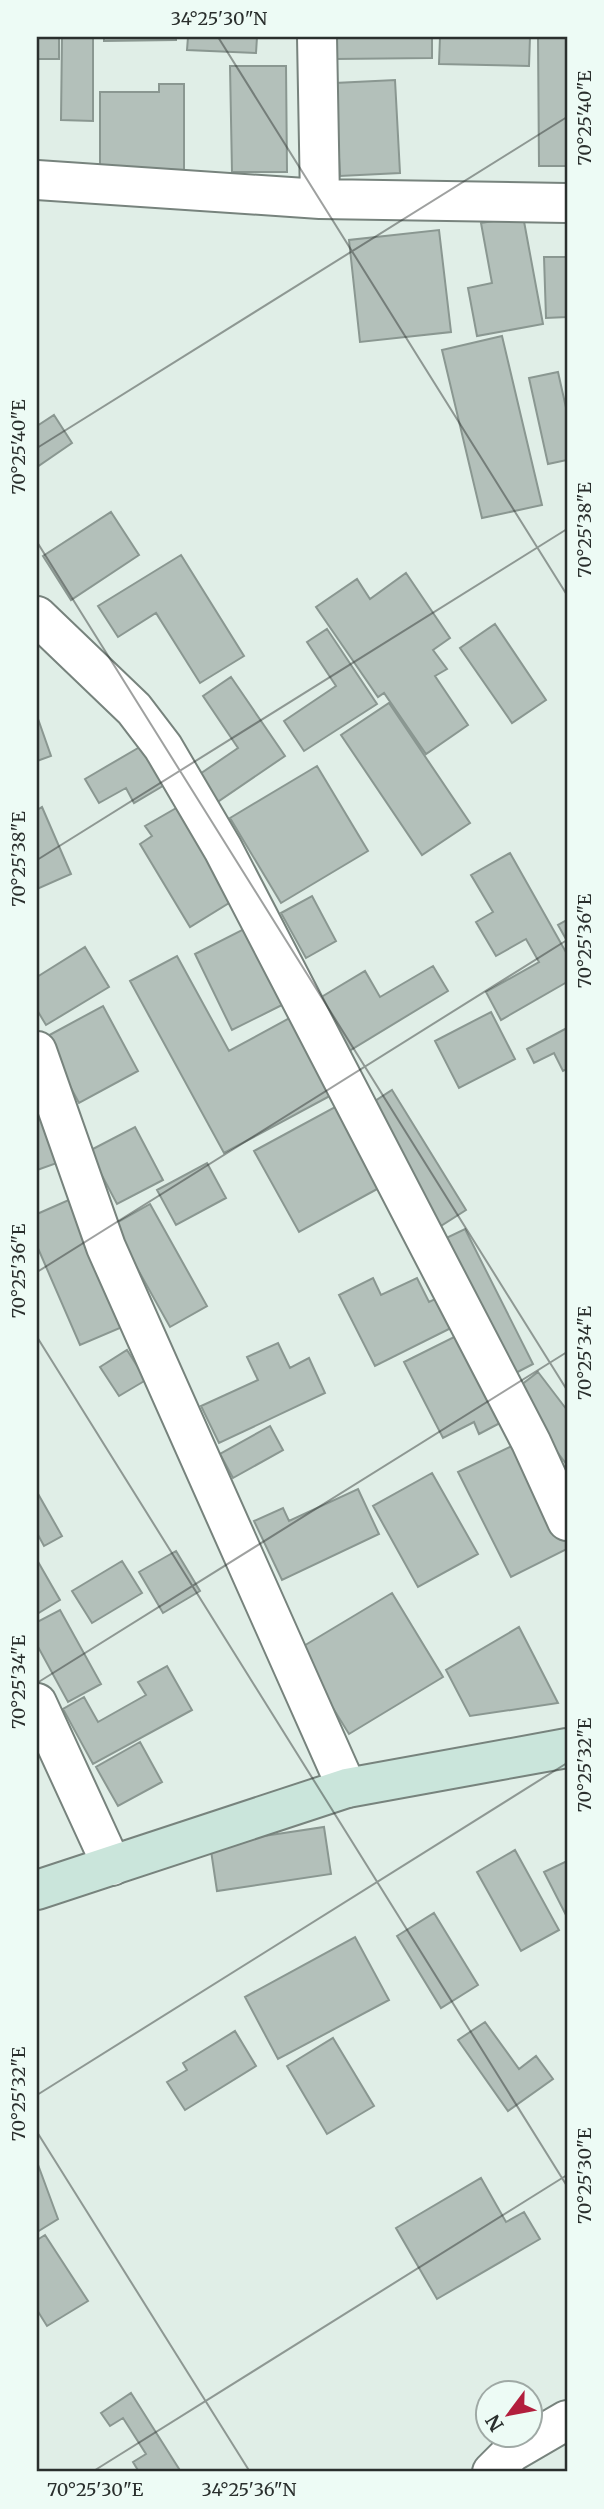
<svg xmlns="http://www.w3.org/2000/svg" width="604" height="2509" font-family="Merriweather,serif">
	<rect width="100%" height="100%" fill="#e0eee7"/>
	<path fill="#b3c0ba" stroke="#8a9791" stroke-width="2" d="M37 37H59V59H37Z
		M62 37H93V121L61 120Z
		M104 37H176V40L104 41Z
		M188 37H257L256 53 187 50Z
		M334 37H432V58L334 59Z
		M440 37H530L529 66 439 64Z
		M538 37H567V166H539Z
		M230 66H286L287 172H232Z
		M395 80 400 173 340 176 335 83Z
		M159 84H184V170L100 169V92H159Z
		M523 216 543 324 477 336 468 288 492 283 481 223Z
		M439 230 451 332 360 342 349 240Z
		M544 257H567V317L546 318Z
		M502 336 542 505 482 518 442 350Z
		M558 372 567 412V460L548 464 529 378Z
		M54 415 72 443 37 467V426Z
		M111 512 139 555 71 600 43 556Z
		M181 555 244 656 200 683 156 613 118 637 98 606Z
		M406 573 450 638 433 650 447 669 435 676 468 725 426 754 384 693 378 697 316 607 357 579 370 599Z
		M495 624 546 700 512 723 460 648Z
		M327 629 377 704 304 751 284 721 336 686 307 642Z
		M231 677 285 756 216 803 197 776 238 748 203 696Z
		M389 703 470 823 422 855 341 735Z
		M37 716 51 756 37 761Z
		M150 741 173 780 134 803 126 788 99 803 85 779Z
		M317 766 368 851 281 903 230 818Z
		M42 807 71 874 37 889V810Z
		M178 807 242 895 190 927 140 844 152 836 145 826Z
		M510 853 567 954V982L501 1020 486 992 539 962 526 939 496 956 476 922 493 912 471 875Z
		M312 896 336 941 306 958 281 913Z
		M567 920V941L558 925Z
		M244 929 282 1005 232 1030 195 954Z
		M85 947 109 987 46 1025 37 1010V977Z
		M177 956 229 1051 297 1014 339 1091 224 1153 130 981Z
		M433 966 448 991 349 1051 318 999 365 971 380 997Z
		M103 1006 138 1071 79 1103 44 1038Z
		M491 1012 515 1059 459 1088 435 1041Z
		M567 1028V1069L563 1071 554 1053 534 1063 527 1049Z
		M392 1090 466 1210 436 1229 361 1110Z
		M37 1102 57 1163 37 1170Z
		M335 1107 379 1188 299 1232 254 1151Z
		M135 1127 163 1180 117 1204 89 1151Z
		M207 1163 226 1198 176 1225 157 1190Z
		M80 1195 134 1322 80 1345 37 1246V1214Z
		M150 1204 207 1306 170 1327 113 1225Z
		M465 1229 533 1364 508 1377 440 1241Z
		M373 1278 381 1295 417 1278 429 1302 444 1295 459 1324 375 1366 339 1295Z
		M456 1336 500 1423 479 1434 474 1422 443 1438 404 1362Z
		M278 1343 290 1368 309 1358 325 1393 219 1443 201 1406 258 1380 247 1357Z
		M127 1350 146 1380 119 1396 100 1367Z
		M538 1372 567 1410V1465L512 1392Z
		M270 1426 283 1450 233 1478 220 1454Z
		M518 1443 567 1543V1549L511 1577 458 1472Z
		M432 1473 478 1554 418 1587 373 1506Z
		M358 1489 379 1534 282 1580 254 1521 283 1508 289 1521Z
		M37 1492 62 1536 44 1546 37 1533Z
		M176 1551 200 1591 163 1613 139 1572Z
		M37 1560 60 1600 37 1614Z
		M122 1561 142 1593 92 1623 72 1591Z
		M392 1593 443 1677 349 1734 297 1650Z
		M60 1610 101 1684 68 1702 37 1645V1622Z
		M519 1627 558 1703 470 1716 446 1670Z
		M167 1666 192 1710 93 1764 63 1709 84 1697 98 1722 146 1695 138 1682Z
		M140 1742 162 1782 118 1806 96 1767Z
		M324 1827 331 1874 217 1891 210 1844Z
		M515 1850 559 1930 521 1951 477 1872Z
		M567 1861V1917L544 1872Z
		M434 1913 478 1985 441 2008 397 1936Z
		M355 1937 389 2000 278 2059 245 1997Z
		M485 2022 519 2069 536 2056 553 2079 508 2111 458 2040Z
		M235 2031 256 2066 185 2110 167 2082 187 2070 183 2063Z
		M333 2038 374 2106 327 2134 287 2066Z
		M37 2162 58 2219 37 2232Z
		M481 2178 506 2222 524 2212 540 2239 437 2299 396 2228Z
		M45 2235 88 2301 47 2326 37 2310V2240Z
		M131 2393 181 2472H139L133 2462 146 2454 123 2418 110 2426 101 2413Z"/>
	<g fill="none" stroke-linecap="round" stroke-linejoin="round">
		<g stroke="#77837d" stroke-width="42">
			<path id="street" d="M317 37 320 199
				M37 180 320 199 567 203
				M37 616 134 709 163 747 223 849 531 1442 567 1521
				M37 1051 106 1247 347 1788
				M37 1703 112 1866
				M492 2472 512 2452 567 2420"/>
		</g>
		<g stroke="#77837d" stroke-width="42">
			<path id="secondary" d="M37 1890 347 1788 567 1748"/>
		</g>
		<use href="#street" stroke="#fff" stroke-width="38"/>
		<use href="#secondary" stroke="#cae5db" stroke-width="38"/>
	</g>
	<path fill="none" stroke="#2a2f2d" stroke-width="2" stroke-opacity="0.45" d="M218 37 567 595M37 448 567 117M37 542 567 1390M37 860 567 529M37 1272 567 940M37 1337 567 2186M37 1683 567 1352M37 2095 567 1763M37 2132 250 2472M92 2472 567 2175"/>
	<rect width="604" height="2509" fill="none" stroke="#edfbf5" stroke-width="77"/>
	<g transform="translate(509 2414) rotate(238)"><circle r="33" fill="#edfbf5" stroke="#9fa9a5" stroke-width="2"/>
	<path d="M0-5L12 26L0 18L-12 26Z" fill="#b21f3d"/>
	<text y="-10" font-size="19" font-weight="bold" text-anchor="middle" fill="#2a2f2d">N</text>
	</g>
	<rect x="38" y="38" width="528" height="2432" fill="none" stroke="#2a2f2d" stroke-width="2.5"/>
	<g font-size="18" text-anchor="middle" fill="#2a2f2d">
		<text x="219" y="25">34°25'30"N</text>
		<text transform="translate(585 118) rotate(-90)" y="6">70°25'40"E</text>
		<text transform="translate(19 447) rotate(-90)" y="6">70°25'40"E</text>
		<text transform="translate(585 530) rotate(-90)" y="6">70°25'38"E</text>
		<text transform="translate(19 859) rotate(-90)" y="6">70°25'38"E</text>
		<text transform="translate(585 941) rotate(-90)" y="6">70°25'36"E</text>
		<text transform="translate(19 1271) rotate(-90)" y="6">70°25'36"E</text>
		<text transform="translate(585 1353) rotate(-90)" y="6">70°25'34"E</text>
		<text transform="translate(19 1682) rotate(-90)" y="6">70°25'34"E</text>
		<text transform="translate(585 1765) rotate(-90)" y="6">70°25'32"E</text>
		<text transform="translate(19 2094) rotate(-90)" y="6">70°25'32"E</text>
		<text transform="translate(585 2176) rotate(-90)" y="6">70°25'30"E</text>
		<text x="95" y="2496">70°25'30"E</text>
		<text x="249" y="2496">34°25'36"N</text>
	</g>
</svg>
